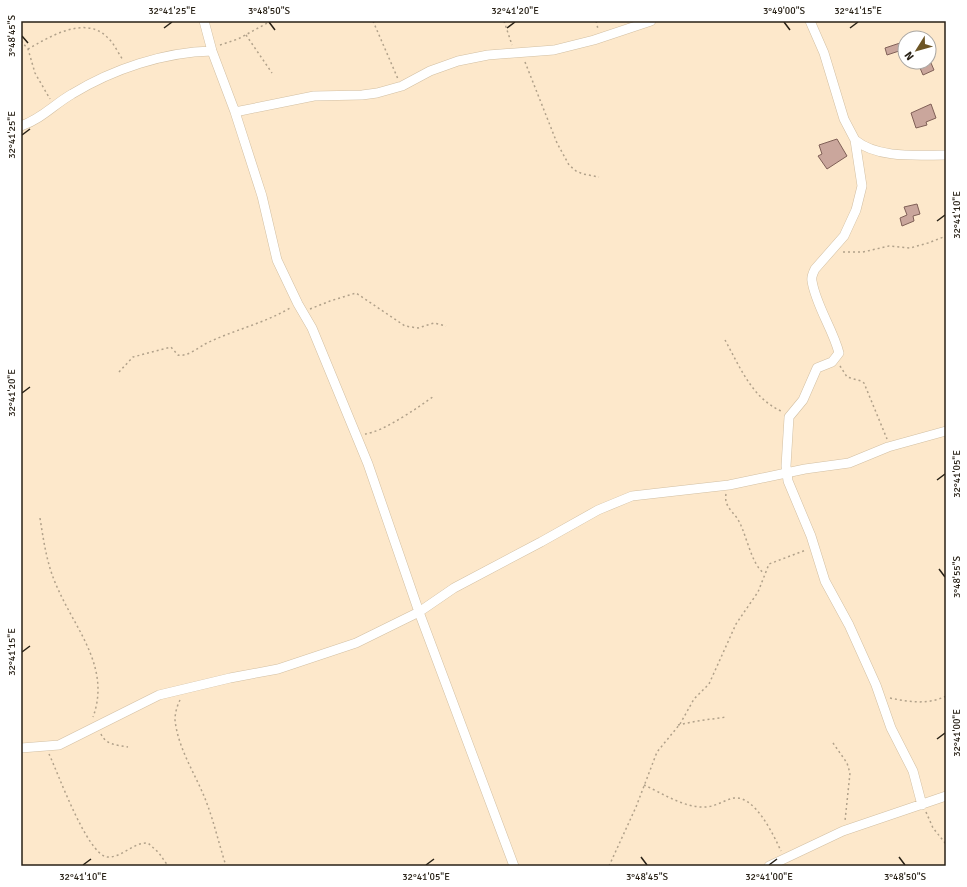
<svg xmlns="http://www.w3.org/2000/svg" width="967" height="887" font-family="Signika,sans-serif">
	<rect width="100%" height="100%" fill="#fde8cb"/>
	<path fill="#caa69c" stroke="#806057" d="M903 42 905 49 887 55 885 48Z
		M931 63 934 70 923 75 920 68Z
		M931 104 936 118 926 122 927 125 916 128 911 113Z
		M837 139 847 156 827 169 818 156 822 154 819 145Z
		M917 204 920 214 913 216 914 221 902 226 900 218 907 215 904 207Z"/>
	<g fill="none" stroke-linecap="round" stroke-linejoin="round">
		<g stroke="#d2bfa2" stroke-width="10">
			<path id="minor" d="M204 21 212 51 235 112 262 196 277 260 298 304 312 328 368 464 419 612 514 866
				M810 21 824 53 844 119 855 140 862 186 856 210 844 236 815 269C813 273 811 277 812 281 816 306 833 329 839 353L832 362 817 368 803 400 789 417 786 466 788 481 811 536 825 581 849 625 876 685 891 728 913 771 922 805
				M235 112 314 96 362 95 377 93 402 86 430 71 458 61 488 55 554 50 594 40 651 21
				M21 126C43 118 53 105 72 94 113 69 164 52 212 51
				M855 140C878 159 918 155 946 155
				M21 748 59 745 159 695 230 678 278 669 356 643 419 612 454 588 541 542 598 510 632 496 729 485 805 469 849 463 888 447 946 431
				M769 866 843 831 946 796"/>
		</g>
		<path stroke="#b1a18a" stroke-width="1.5" stroke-dasharray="2 3" stroke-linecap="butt" d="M373 21 398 79
			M504 21 512 45
			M596 21 598 29
			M246 35 272 73
			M21 41 28 49 35 73 50 99
			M220 45 238 39 271 21
			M28 49C49 37 85 15 107 37 114 43 118 53 123 60
			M525 62 557 143 569 165 576 171 583 174 599 177
			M843 252H863L889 246 910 248 928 243 946 236
			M310 309 330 301 356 293 405 326 418 328 434 323 446 326
			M725 340C740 367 752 398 781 411
			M840 366 847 377 861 381 864 383 887 439
			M119 372 133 357 171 347 178 355C187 357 198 348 205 344 233 330 263 324 290 308
			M365 434C383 432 419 407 434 396
			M726 494C724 505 731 510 737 518 746 531 751 565 764 573
			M40 518C44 543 47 566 58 589 76 630 111 668 93 717
			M890 698C909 702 928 705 946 696
			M180 700C177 706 175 713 175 720 178 749 196 775 206 801 214 822 219 844 226 866
			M678 725 697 721 727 717
			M101 734C106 745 117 745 128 747
			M833 743 847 763 850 773 845 821
			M49 754C58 773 87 854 107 857 122 858 133 842 148 843L159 853 168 866
			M644 785C662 793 684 808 705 807 715 807 724 800 734 798 755 795 774 836 781 851
			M926 812 933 828 946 844
			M609 866 636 807 657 752 680 724 694 699 709 684 736 624 758 592 769 564 806 550"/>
		<use href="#minor" stroke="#fff" stroke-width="9"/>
	</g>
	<path fill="none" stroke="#282116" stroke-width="1.5" d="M269 22 275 30M784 22 790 30M164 28 172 22M507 28 515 22M850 28 858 22M22 36 28 43M22 135 30 129M937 221 945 215M22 393 30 387M937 480 945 474M939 569 945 577M22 652 30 646M937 739 945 733M641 857 647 865M899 857 905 865M83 865 91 859M426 865 434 859M769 865 777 859"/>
	<rect width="967" height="887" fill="none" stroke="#ffffff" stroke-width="44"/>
	<g transform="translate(917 50) rotate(233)"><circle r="19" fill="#ffffff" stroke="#a9a6a2"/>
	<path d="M0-3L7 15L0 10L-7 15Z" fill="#6d5626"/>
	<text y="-6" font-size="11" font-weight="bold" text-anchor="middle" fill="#282116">N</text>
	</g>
	<rect x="22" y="22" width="923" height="843" fill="none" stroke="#282116" stroke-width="1.5"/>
	<g font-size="10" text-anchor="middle" fill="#282116">
		<text x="172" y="14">32°41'25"E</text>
		<text x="269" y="14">3°48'50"S</text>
		<text x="515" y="14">32°41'20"E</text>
		<text x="784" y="14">3°49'00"S</text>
		<text x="858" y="14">32°41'15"E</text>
		<text transform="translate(11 36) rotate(-90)" y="4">3°48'45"S</text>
		<text transform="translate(11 135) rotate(-90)" y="4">32°41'25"E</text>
		<text transform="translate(956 215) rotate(-90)" y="4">32°41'10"E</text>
		<text transform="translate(11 393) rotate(-90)" y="4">32°41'20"E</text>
		<text transform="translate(956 474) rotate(-90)" y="4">32°41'05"E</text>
		<text transform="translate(956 577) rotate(-90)" y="4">3°48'55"S</text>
		<text transform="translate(11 652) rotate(-90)" y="4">32°41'15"E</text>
		<text transform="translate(956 733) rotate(-90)" y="4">32°41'00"E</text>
		<text x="83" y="880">32°41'10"E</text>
		<text x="426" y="880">32°41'05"E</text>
		<text x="647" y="880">3°48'45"S</text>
		<text x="769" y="880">32°41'00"E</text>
		<text x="905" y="880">3°48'50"S</text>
	</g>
</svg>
